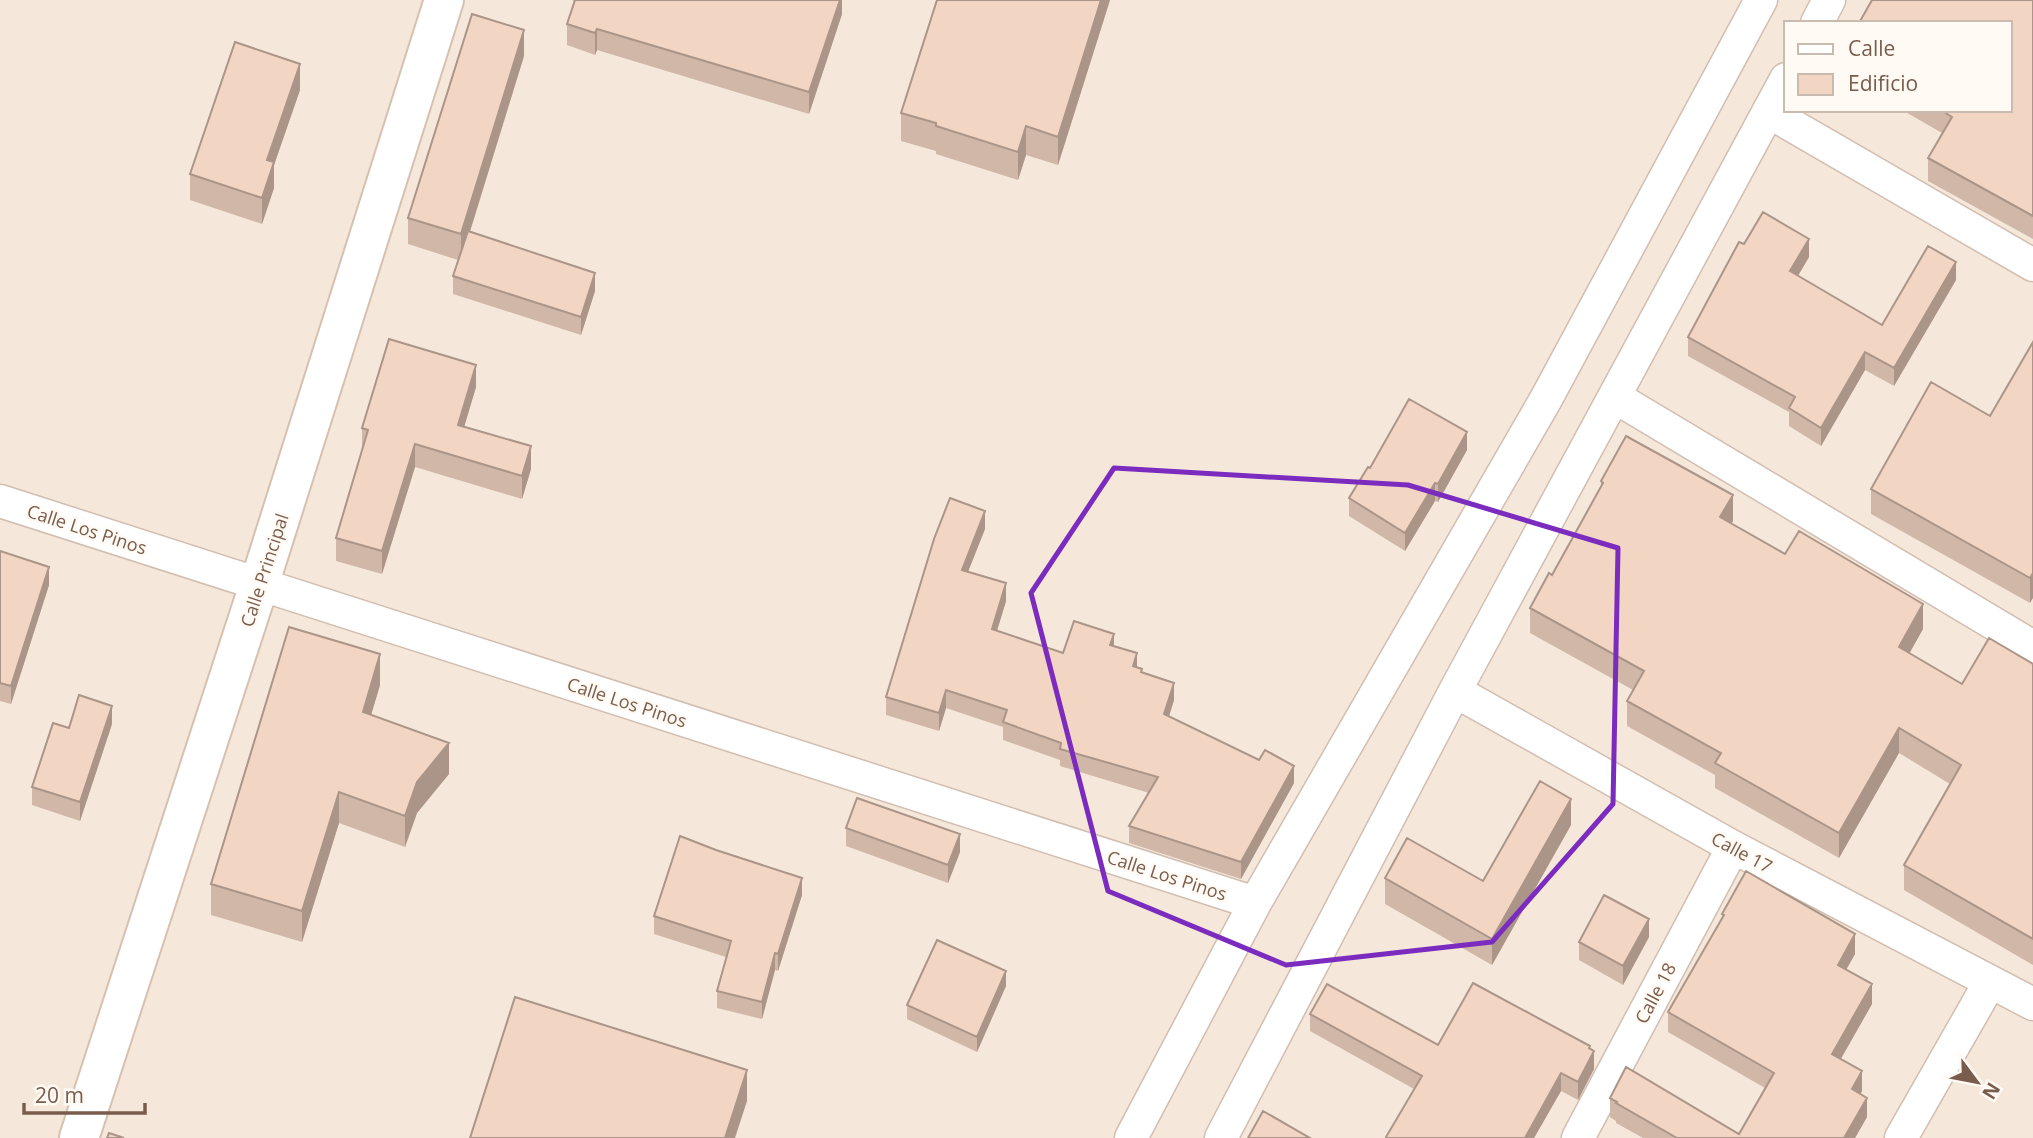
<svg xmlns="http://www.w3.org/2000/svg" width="2033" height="1138" font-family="'Open Sans',sans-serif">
	<rect width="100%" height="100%" fill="#fdf6ec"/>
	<path fill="#f5e8da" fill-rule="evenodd" d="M0 0H2033V1138H0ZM1786 23H2010V110H1786Z"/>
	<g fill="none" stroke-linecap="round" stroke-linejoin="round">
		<g stroke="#d1beb0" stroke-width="35">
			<path id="street" d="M1817 23 1829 0
				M1769 112 2033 265
				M1615 397 2033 647
				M0 501 1255 903
				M1455 691 1733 847 2033 1004
				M1131 1138 1255 903 1546 399 1761 0
				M1221 1138 1455 691 1786 79
				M1578 1138 1733 847
				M1901 1138 1990 982"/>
		</g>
		<g stroke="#d6c0b0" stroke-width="42">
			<path id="secondary" d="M79 1138 259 585 444 0"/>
		</g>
		<use href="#street" stroke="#fff" stroke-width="32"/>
		<use href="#secondary" stroke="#fff" stroke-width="38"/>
	</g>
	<path fill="#d1b7a8" d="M572 0H842V14L809 114 597 50 595 55 567 45V24L574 1Z
		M1110 0 1058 165 1026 155 1018 180 936 154V151L901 141V113Z
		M2033 0V239L1928 181V158L1942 133 1902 110H2010Z
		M524 56 470 232 595 291 581 335 453 294V276L458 260 408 244V218Z
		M300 90 274 165V188L262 224 190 200V174Z
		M1744 244 1809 257 1798 276 1882 325 1956 280 1894 386 1865 370 1821 446 1789 426V412L1688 356V337Z
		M2033 342 2030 603 1871 514V489L1990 416Z
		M476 387 464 426 531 469 522 499 415 467 382 574 336 561V538L362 451V428Z
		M1467 450 1438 502 1435 501 1405 551 1349 516V498L1370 468Z
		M1601 481 1733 521 1731 523 1785 554 1923 629 1909 653 1962 684 2033 664V965L1904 890V865L1950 784 1899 753 1839 858 1715 788V775L1627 726V701L1633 690 1530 633V608L1552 575 1601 487Z
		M985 529 968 571 1006 601 997 631 1063 653 1114 646 1142 673 1174 700 1169 716 1294 783 1241 879 1129 843V826L1149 793 1060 766V760L1003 740V727L946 708 939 731 886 715V697Z
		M0 551 49 585 11 704 0 701Z
		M380 685 371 715 449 774 417 813 405 847 339 823 302 942 211 915V884Z
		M112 724 80 821 32 805V787Z
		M1571 825 1492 965 1385 904V878L1483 881Z
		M846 828 960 852 948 883 846 846Z
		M802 895 778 971 775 970 762 1019 717 1008V991L726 957 654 934V916Z
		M1722 914 1855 954 1846 970 1872 1004 1841 1059 1862 1091 1860 1094 1867 1117 1855 1138H1643L1616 1123V1121L1610 1117V1098L1739 1134 1765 1088 1668 1032V1012L1722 919Z
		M1649 937 1623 985 1579 960V942Z
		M1006 986 977 1052 907 1019V1005Z
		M1310 1014 1438 1045 1590 1049 1594 1069 1578 1100 1561 1091 1534 1138H1386L1414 1089 1310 1031Z"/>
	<path fill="#aa9588" d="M840 0H842V14L809 114V92Z
		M1101 0H1110L1058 165V137Z
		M597 29V50L595 55V33Z
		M524 30V56L461 260V234Z
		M300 64V90L274 165V188L262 224V198L267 160Z
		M1026 126V155L1018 180V152Z
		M1809 239V257L1790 289V271Z
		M1956 262V280L1894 386V368Z
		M595 273V291L581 335V317Z
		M1865 352V370L1821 446V428Z
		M476 365V387L458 448V425Z
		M1467 432V450L1438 502V484Z
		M415 444V467L382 574V551Z
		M531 446V469L522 499V476Z
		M1435 483V501L1405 551V533Z
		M1733 495V521L1720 542V517Z
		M985 511V529L962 587V570Z
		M49 567V585L11 704V686Z
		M2033 573V598L2030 603V578Z
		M1006 583V601L992 647V629Z
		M1923 604V629L1899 672V647Z
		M1114 634V652L1110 645Z
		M1137 653V671L1133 666Z
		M380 654V685L363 742V712Z
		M1174 683V700L1164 732V714Z
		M946 690V708L939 731V713Z
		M112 706V724L80 821V802Z
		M1899 728V753L1839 858V833Z
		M449 743V774L417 813 405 847V816L417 782Z
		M1294 766V783L1241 879V862Z
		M339 792V823L302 942V911Z
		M1571 799V825L1492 965V939Z
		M960 834V852L948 883V865Z
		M802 878V895L778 971V954Z
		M1649 919V937L1623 985V966Z
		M1855 934V954L1838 984V965Z
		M775 953V970L762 1019V1002Z
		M1006 971V986L977 1052V1037Z
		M1872 984V1004L1832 1074V1054Z
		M1590 1046V1058L1594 1051V1069L1578 1100V1082Z
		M747 1070V1101L735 1138H725Z
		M1862 1071V1091L1852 1109V1089Z
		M1561 1073V1091L1534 1138H1525Z
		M1867 1098V1117L1855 1138H1844Z"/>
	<path fill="#f3d5c3" stroke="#aa9588" stroke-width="2" d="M575 0H840L809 92 597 29 595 33 567 24Z
		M937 0H1101L1058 137 1026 126 1018 152 936 126V123L901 113Z
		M1872 0H2033V216L1928 158 1952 117 1941 110H2010V23H1859Z
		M472 14 524 30 461 234 408 218Z
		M235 42 300 64 267 160 274 162 262 198 190 174Z
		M1763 212 1809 239 1790 271 1882 325 1928 246 1956 262 1894 368 1865 352 1821 428 1789 408 1795 397 1688 337 1739 242 1744 244Z
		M468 231 595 273 581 317 453 276Z
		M389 339 476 365 458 425 531 446 522 476 415 444 382 551 336 538 368 430 362 428Z
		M2033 342V573L2030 578 1871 489 1931 382 1990 416Z
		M1409 399 1467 432 1438 484 1435 483 1405 533 1349 498 1368 467 1370 468Z
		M1626 436 1733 495 1720 517 1785 554 1799 531 1923 604 1899 647 1962 684 1989 638 2033 664V939L1904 865 1961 765 1899 728 1839 833 1715 763 1721 753 1627 701 1644 671 1530 608 1549 573 1552 575 1603 483 1601 481Z
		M950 498 985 511 962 570 1006 583 992 629 1063 653 1074 621 1114 634 1110 645 1137 653 1133 666 1142 669 1141 672 1174 683 1164 714 1259 760 1265 750 1294 766 1241 862 1129 826 1158 777 1060 749 1061 743 1003 722 1007 710 946 690 939 713 886 697 934 539Z
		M0 551 49 567 11 686 0 683Z
		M289 627 380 654 363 712 449 743 417 782 405 816 339 792 302 911 211 884Z
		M79 695 112 706 80 802 32 787 53 723 69 728Z
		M1540 781 1571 799 1492 939 1385 878 1407 838 1483 881Z
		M857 798 960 834 948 865 846 828Z
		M680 836 716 850 802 878 778 954 775 953 762 1002 717 991 731 941 654 916Z
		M1746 871 1855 934 1838 965 1872 984 1832 1054 1862 1071 1852 1089 1867 1098 1844 1138H1677L1616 1103 1617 1102 1610 1098 1626 1067 1739 1134 1774 1073 1668 1012 1724 915 1722 914Z
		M1604 895 1649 919 1623 966 1579 942Z
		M937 940 1006 971 977 1037 907 1005Z
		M1473 983 1590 1046 1589 1048 1594 1051 1578 1082 1561 1073 1525 1138H1387L1386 1137 1422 1076 1310 1014 1327 984 1438 1045Z
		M515 997 747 1070 725 1138H470Z
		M1263 1111 1310 1138H1248Z
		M109 1133 124 1138H107Z"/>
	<path fill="none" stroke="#7b2cbf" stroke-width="5" stroke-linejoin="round" d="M1114 468 1408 485 1618 548 1613 804 1492 942 1286 965 1108 891 1031 593Z"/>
	<g text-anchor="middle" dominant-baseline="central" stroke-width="5" stroke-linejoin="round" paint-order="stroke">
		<g font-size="18" fill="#7a5c4d" stroke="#fffaf3">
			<text transform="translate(87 529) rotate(18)">Calle Los Pinos</text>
			<text transform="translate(264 570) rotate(-72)">Calle Principal</text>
			<text transform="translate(627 702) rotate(18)">Calle Los Pinos</text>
			<text transform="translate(1742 852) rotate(28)">Calle 17</text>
			<text transform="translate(1167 875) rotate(18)">Calle Los Pinos</text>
			<text transform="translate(1655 993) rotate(-62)">Calle 18</text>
		</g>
	</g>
	<rect x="1784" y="21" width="228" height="91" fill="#fffaf3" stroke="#cabbb1" stroke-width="2"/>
	<rect x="1798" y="44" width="35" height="10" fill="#ffffff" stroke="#cabbb1" stroke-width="2"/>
	<text x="1848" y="56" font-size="21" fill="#7a5c4d">Calle</text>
	<rect x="1798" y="74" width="35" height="21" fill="#f3d5c3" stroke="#cabbb1" stroke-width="2"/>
	<text x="1848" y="91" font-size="21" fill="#7a5c4d">Edificio</text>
	<g transform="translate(1977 1082) rotate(122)" stroke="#fffaf3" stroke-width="5" paint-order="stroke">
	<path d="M0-5L12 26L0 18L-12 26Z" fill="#7a5c4d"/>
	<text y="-10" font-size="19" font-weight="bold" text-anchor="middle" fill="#7a5c4d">N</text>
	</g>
	<path d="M24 1103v10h121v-10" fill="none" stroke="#7a5c4d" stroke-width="3.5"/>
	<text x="35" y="1103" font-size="21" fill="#7a5c4d" stroke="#fffaf3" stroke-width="5" paint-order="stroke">20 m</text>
</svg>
